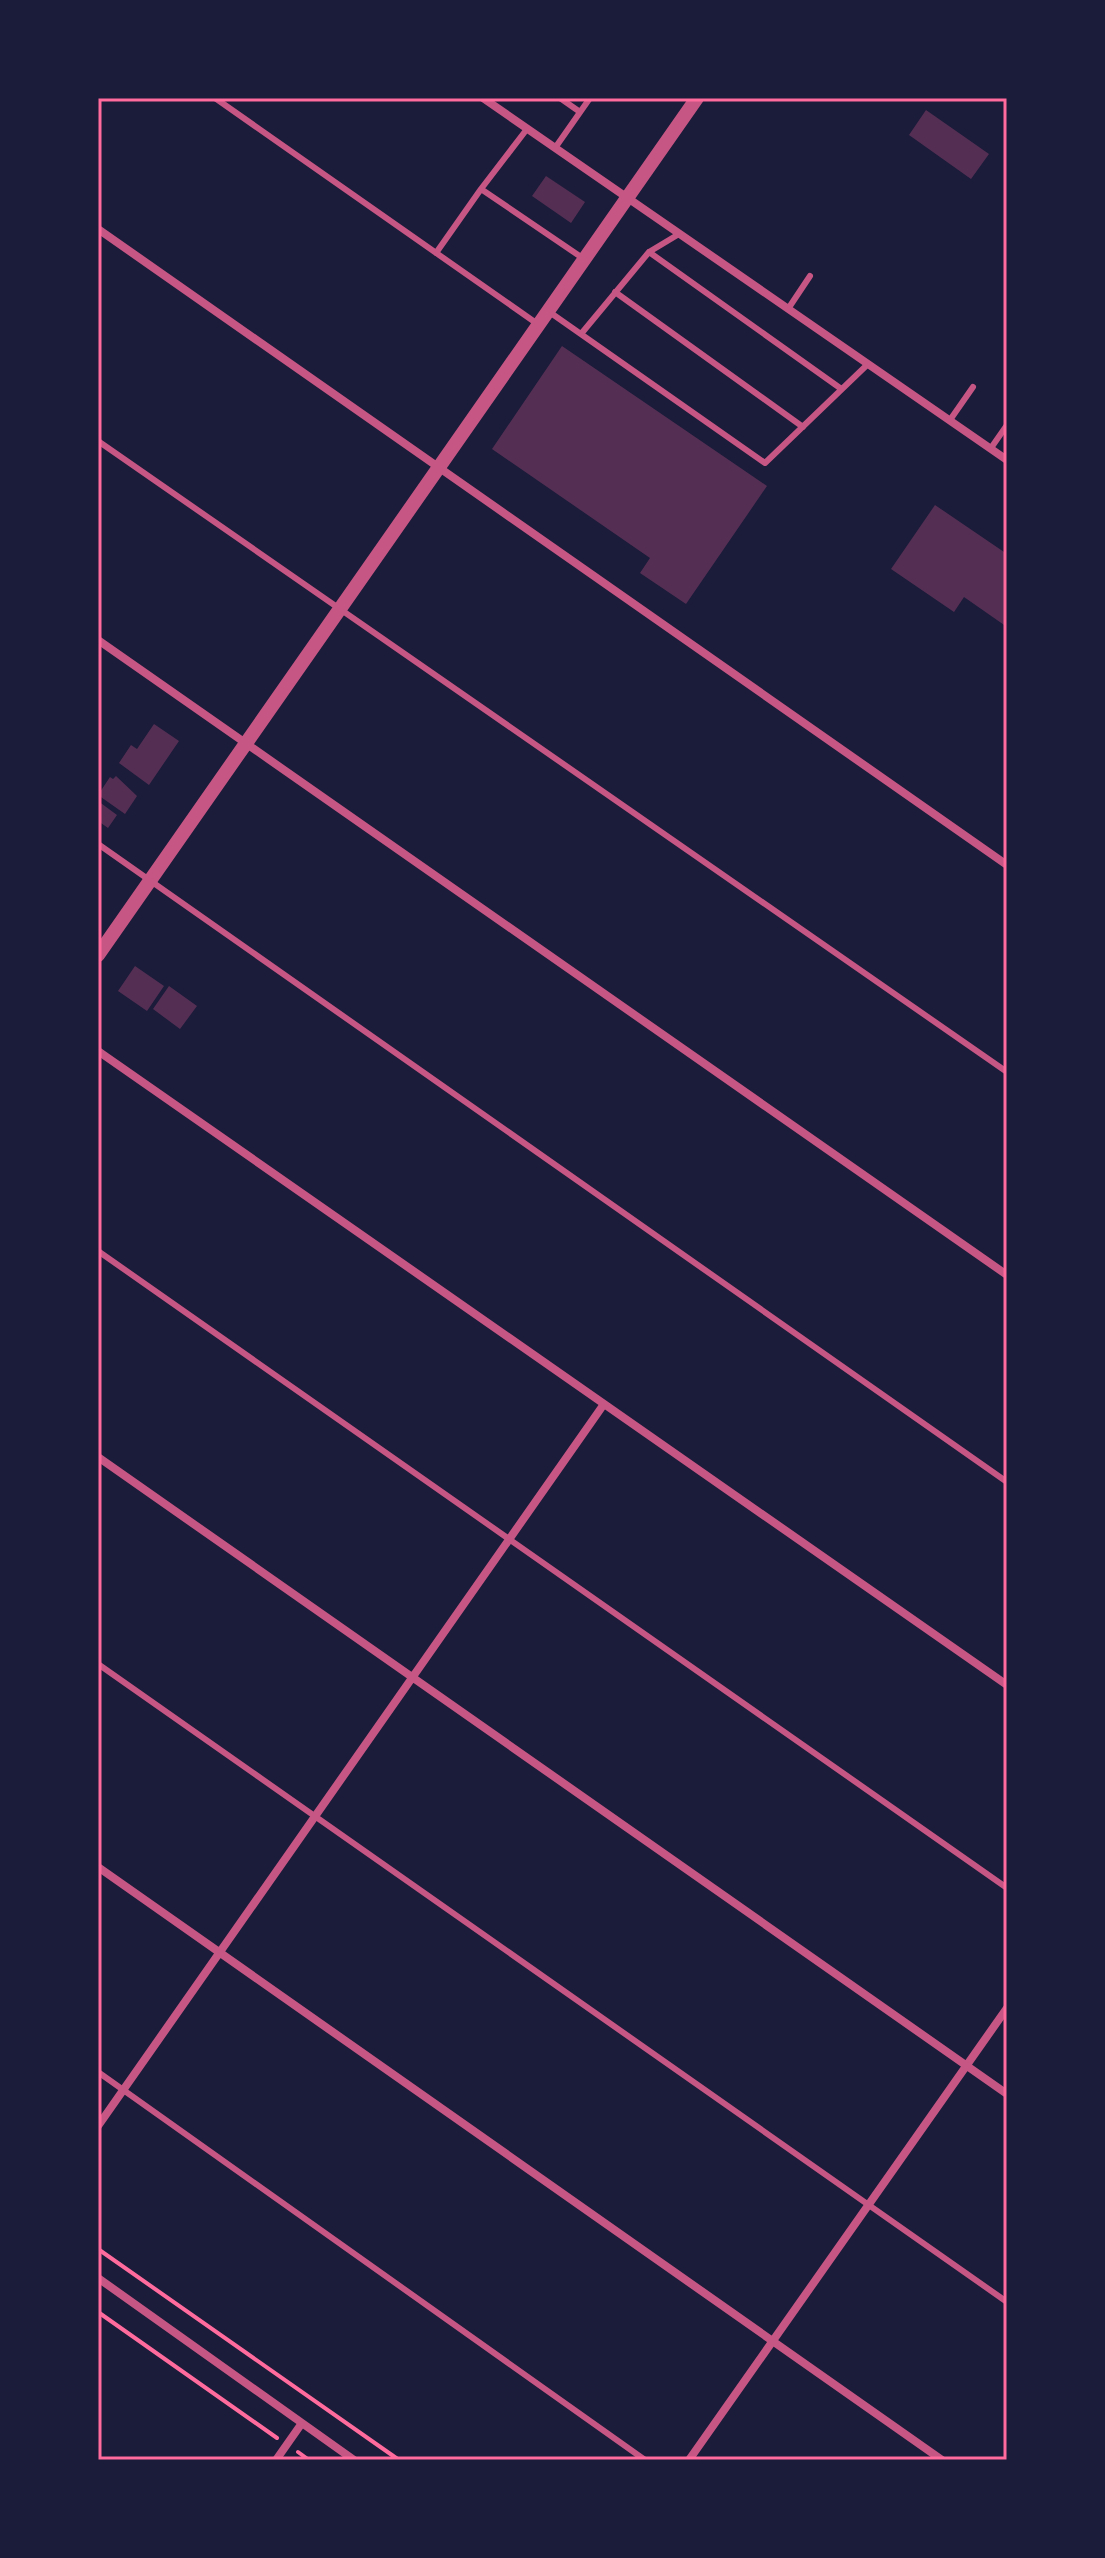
<svg xmlns="http://www.w3.org/2000/svg" width="1105" height="2558" font-family="'Titillium Web',sans-serif">
	<rect width="100%" height="100%" fill="#1b1b3a"/>
	<path fill="#542f53" d="M926 110 989 154 971 179 909 135Z
		M546 176 585 202 571 223 532 196Z
		M562 346 767 486 686 604 640 573 650 558 492 449Z
		M935 505 1007 554V627L964 597 954 612 891 569Z
		M154 724 179 741 149 785 119 763 131 745 137 749Z
		M116 776 137 796 125 814 98 795 110 777 113 779Z
		M98 801 117 815 108 828 98 821Z
		M135 966 164 986 147 1011 118 991Z
		M169 986 197 1006 180 1029 153 1009Z"/>
	<g fill="none" stroke-linecap="round" stroke-linejoin="round">
		<path stroke="#ff6b9d" stroke-width="4" d="M98 2249 399 2460
			M98 2312 277 2438
			M298 2452 309 2460"/>
		<path stroke="#c65784" stroke-width="6" d="M215 98 539 325
			M560 98 580 112
			M555 148 590 98
			M481 189 527 129
			M649 252 840 388
			M436 253 481 189 584 259
			M615 292 803 427
			M788 309 810 276
			M548 311 765 463 868 364
			M581 334 649 252 679 234
			M950 420 973 387
			M98 441 1007 1072
			M991 448 1007 425
			M98 844 1007 1482
			M98 1251 1007 1888
			M98 1664 1007 2302
			M98 2072 645 2460"/>
		<path stroke="#c65784" stroke-width="8" d="M483 98 1007 460
			M98 229 1007 865
			M98 640 1007 1275
			M98 1051 1007 1685
			M98 1457 1007 2094
			M98 1867 942 2460
			M98 2126 604 1404
			M98 2278 354 2460
			M276 2460 302 2423
			M689 2460 1007 2008"/>
		<path stroke="#c65784" stroke-width="14" d="M98 955 697 98"/>
	</g>
	<rect width="1105" height="2558" fill="none" stroke="#1b1b3a" stroke-width="200"/>
	<rect x="100" y="100" width="905" height="2358" fill="none" stroke="#ff6b9d" stroke-width="3"/>
</svg>
